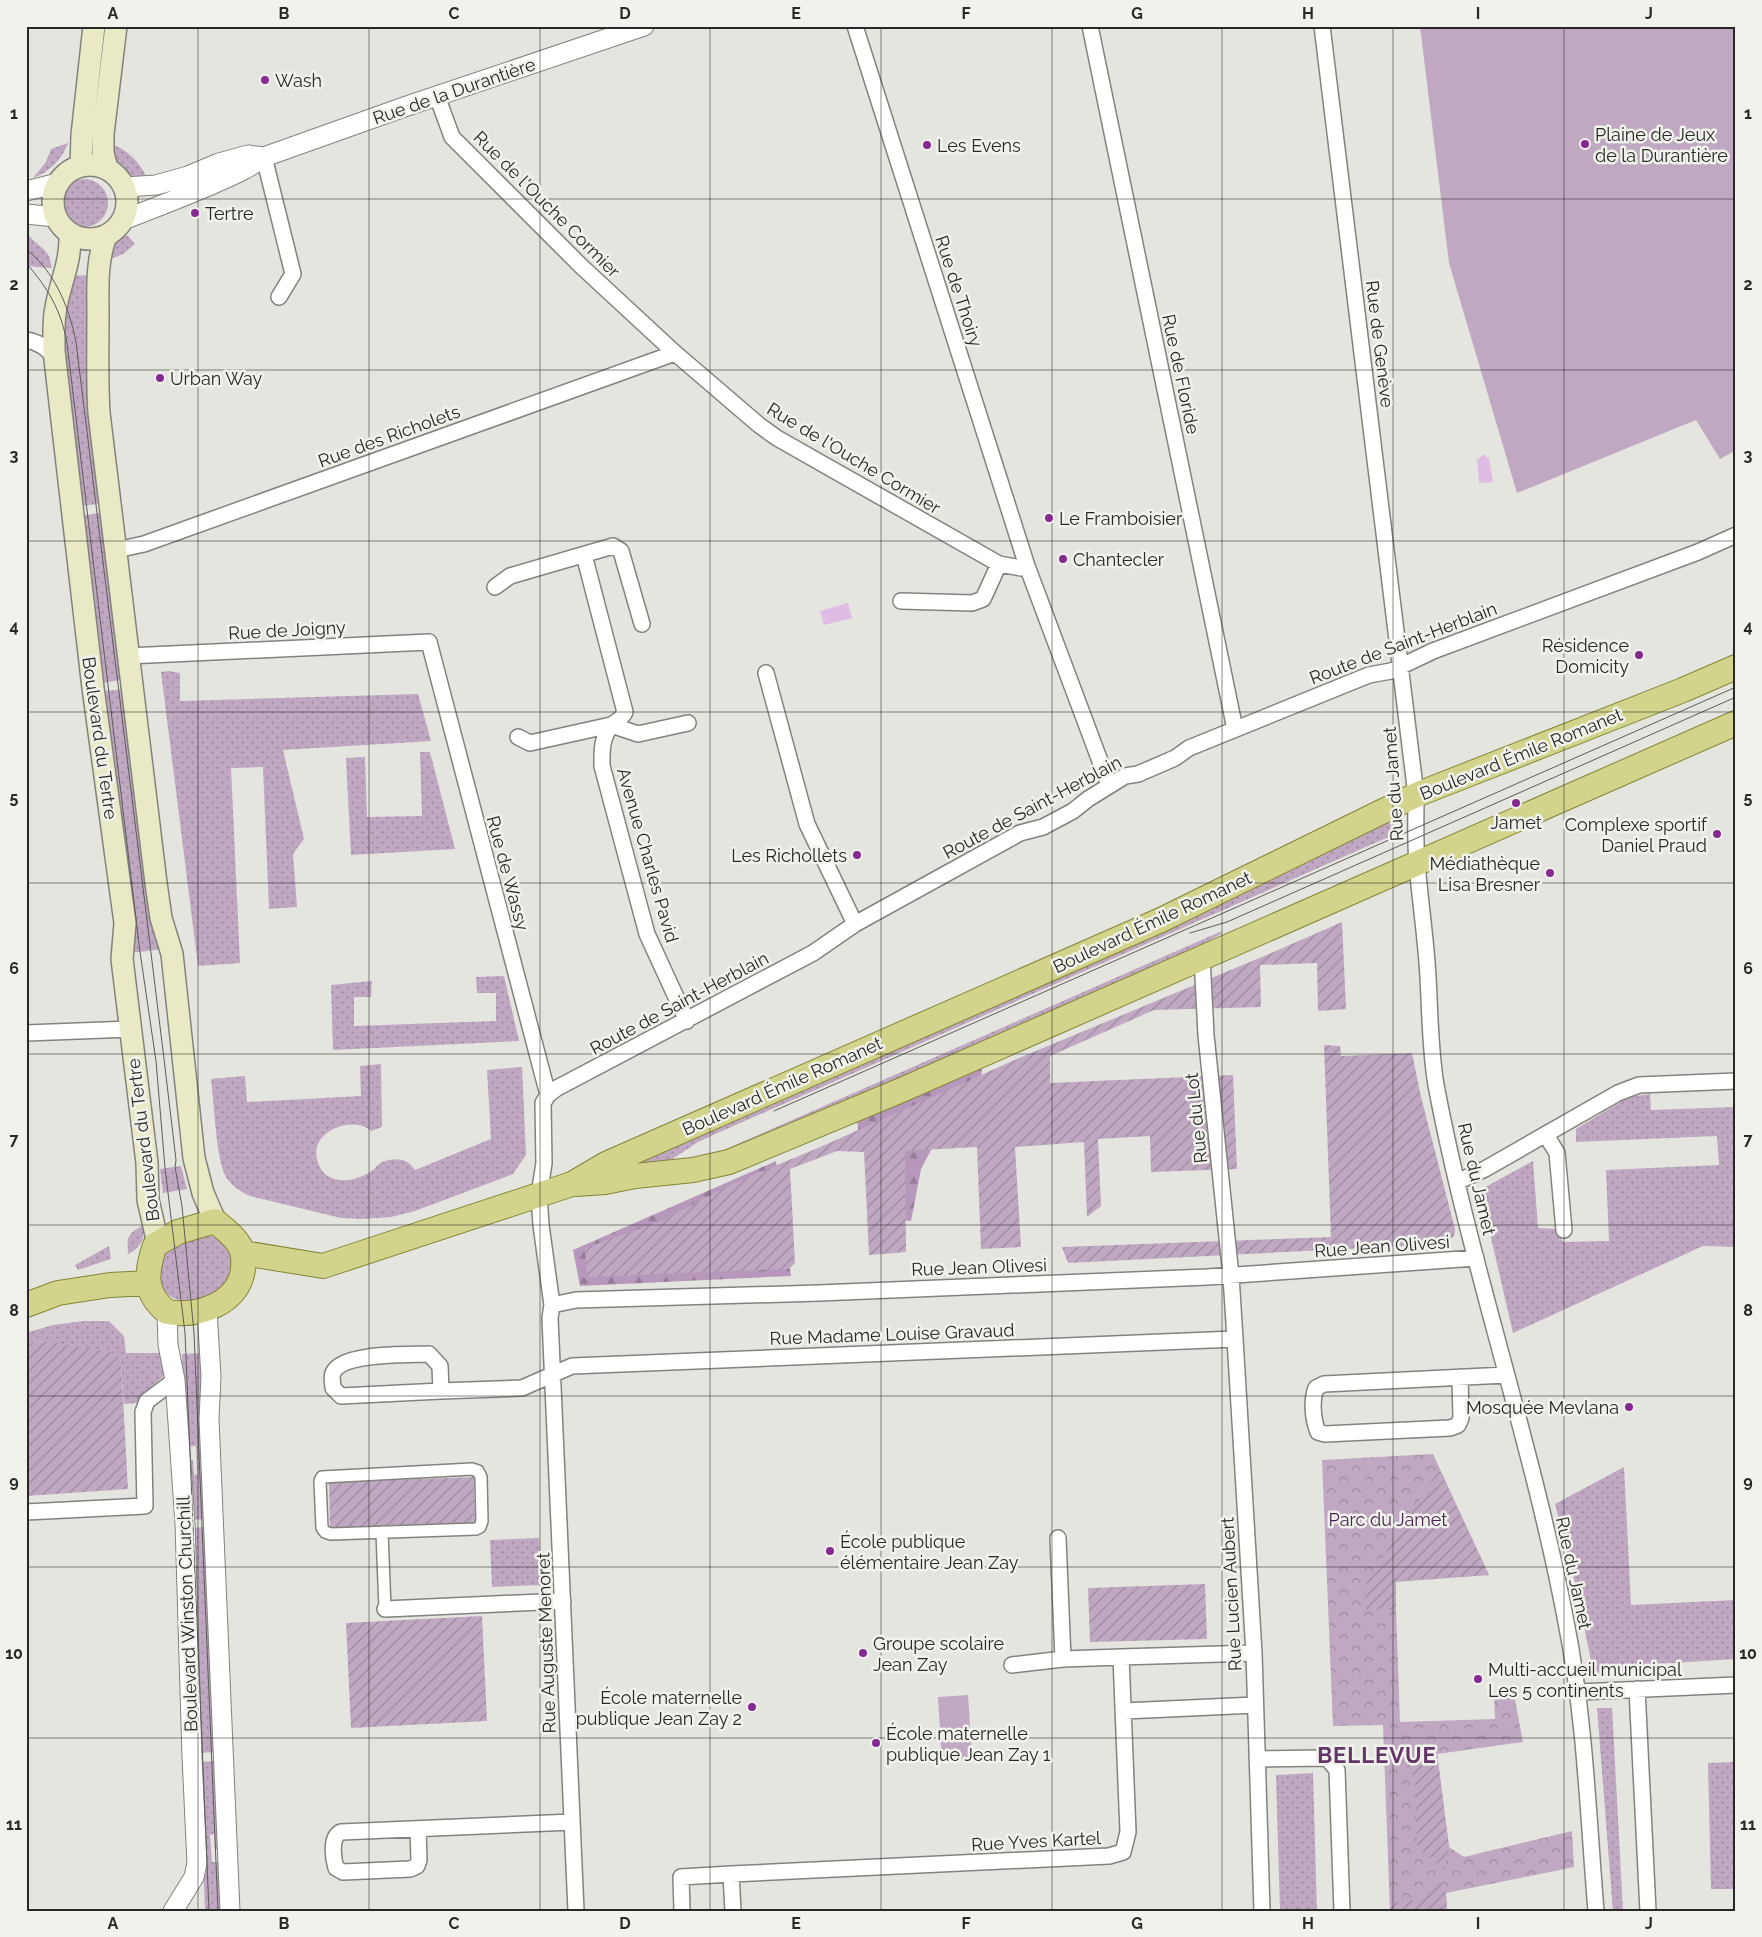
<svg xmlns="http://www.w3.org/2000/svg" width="1762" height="1937" font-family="Raleway,sans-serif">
	<defs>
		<pattern id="grass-dots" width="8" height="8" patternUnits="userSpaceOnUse" patternTransform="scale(1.25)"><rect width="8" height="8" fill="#c0a8c2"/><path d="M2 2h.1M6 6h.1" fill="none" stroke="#9c899d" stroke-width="1.8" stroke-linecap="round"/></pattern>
		<pattern id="forest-firs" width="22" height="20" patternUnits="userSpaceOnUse" patternTransform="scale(1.25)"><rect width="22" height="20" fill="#b897bc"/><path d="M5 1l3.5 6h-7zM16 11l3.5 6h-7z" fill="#967b99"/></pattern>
		<pattern id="park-crowns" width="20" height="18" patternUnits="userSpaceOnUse" patternTransform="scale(1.25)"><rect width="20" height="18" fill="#c0a8c2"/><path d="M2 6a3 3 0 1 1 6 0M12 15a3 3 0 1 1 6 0" fill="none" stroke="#9c899d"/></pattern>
		<pattern id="garden-furrows" width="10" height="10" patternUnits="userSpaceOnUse" patternTransform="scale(1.25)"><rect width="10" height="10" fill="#c0a8c2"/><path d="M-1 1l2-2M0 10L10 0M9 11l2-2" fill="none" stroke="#9c899d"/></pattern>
	</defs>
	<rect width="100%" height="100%" fill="#e4e5de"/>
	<path fill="url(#grass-dots)" d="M68 143C62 160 49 172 33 178L46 162 51 149Z
		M111 144C126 149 139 161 146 176 120 181 117 164 111 144Z
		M60 203a24 24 0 1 1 48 0a24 24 0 1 1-48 0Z
		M26 227C29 242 42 244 49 256 50 259 51 264 52 268L26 266Z
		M122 235 128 236 135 244 123 254 106 261 115 241Z
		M91 275 105 503 81 506 58 325 70 276Z
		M105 512 126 679 102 683 81 516Z
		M169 671 180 673V701L418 694 431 741 283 750 304 839 293 854 297 907 269 909 263 767 231 768 240 963 198 966 161 672Z
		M127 689 164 949 129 953 102 691Z
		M420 752H430L455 849 351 855 346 758 365 757 367 817 422 816Z
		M1388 822 1394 827 1393 835 713 1135 698 1142 662 1166 620 1168 1383 823Z
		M1222 931 1221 934 1193 950 745 1148 711 1158 724 1150Z
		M504 976 519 1041 333 1050 331 985 372 981 371 997H354V1026L496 1021V993H477L476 977Z
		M381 1064 382 1127 371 1131C351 1114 307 1133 318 1162 319 1165 321 1170 323 1172 336 1186 360 1180 373 1170 376 1167 378 1164 382 1162 395 1157 408 1158 415 1170L491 1139 487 1070 522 1067 526 1155 513 1174 415 1211 391 1217 362 1219 341 1218 250 1196C241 1192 232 1186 226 1177 216 1160 214 1101 211 1079L245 1076 247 1102 361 1096 360 1066Z
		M1650 1094 1651 1110 1736 1107V1247L1703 1246 1513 1333 1480 1190 1533 1161 1538 1228 1555 1229 1563 1242 1609 1241 1606 1170 1719 1165 1717 1136 1576 1142V1129L1629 1097Z
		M181 1166 187 1189 163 1193 160 1169Z
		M144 1225C145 1239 141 1247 128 1254 127 1236 127 1234 144 1225Z
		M212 1236 219 1238 231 1247C232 1253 235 1261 234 1267 226 1300 182 1315 160 1287 160 1281 158 1273 159 1267 165 1243 191 1237 212 1236Z
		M109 1246 111 1259 78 1270 75 1265Z
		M84 1321H109L124 1336 126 1353H163L166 1374 146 1391 137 1403 124 1404 121 1362 46 1341 26 1343V1334L29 1332 53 1325Z
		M202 1353 209 1519 188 1520 190 1460H193L194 1475 197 1474 196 1446 185 1447 182 1354Z
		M1624 1467 1631 1605 1736 1600V1659L1624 1666V1676H1605L1593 1671 1577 1591 1555 1504Z
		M209 1527 217 1752 198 1753 189 1528Z
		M539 1538 541 1585 492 1587 490 1540Z
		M1597 1708H1612L1623 1911H1613Z
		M218 1761 219 1849 215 1850 214 1834 210 1835 212 1862H222L224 1911H205L199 1762Z
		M1736 1762V1889H1711L1708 1763Z
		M1313 1773 1317 1911H1280L1276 1775Z"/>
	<path fill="url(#forest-firs)" d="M982 1064 979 1112 938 1137 921 1169 911 1221 886 1218 860 1141 857 1121Z
		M776 1161 791 1276 580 1286 573 1250Z"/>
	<path fill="url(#park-crowns)" d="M1433 1454 1489 1575 1395 1582 1400 1722 1495 1719 1494 1695 1513 1690 1523 1742 1437 1754 1449 1847 1464 1857 1572 1831 1574 1867 1446 1893 1447 1911H1390L1383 1725 1333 1726 1322 1460Z"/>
	<path fill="url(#garden-furrows)" d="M1342 922 1346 1009 1318 1011 1317 963 1260 965 1261 1007 1154 1010 1050 1056V1083L1233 1075 1237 1169 1151 1172 1150 1136 1098 1139 1101 1206 1087 1217 1084 1142 1015 1147 1021 1247 981 1249 977 1147 905 1151 906 1252 869 1255 864 1152 837 1151 790 1169 795 1263 789 1269 587 1277 585 1248 661 1221 734 1183 818 1148 1019 1058 1262 957Z
		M1324 1045 1340 1046 1341 1056 1412 1053 1421 1097 1455 1229 1454 1236 1444 1244 1068 1263 1062 1247 1331 1237Z
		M46 1341 115 1353 121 1362 128 1489 26 1496V1343Z
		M1439 1469 1489 1575 1396 1581V1610H1366L1365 1585Z
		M474 1477 475 1523 330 1528 329 1482Z
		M1205 1584 1207 1639 1090 1642 1088 1588Z
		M482 1616 487 1721 351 1728 346 1623Z
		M1437 1753 1449 1847 1444 1870 1417 1847 1414 1777 1402 1760Z
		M1441 1883 1446 1893 1447 1911H1390V1903L1422 1899Z"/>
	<path fill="#c0a8c2" d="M1420 26H1736V450L1720 459 1696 420 1517 493 1449 263Z
		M968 1695 972 1759 942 1761 938 1697Z"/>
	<path fill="#dfbce3" d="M1482 455H1485L1487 458H1489L1493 482 1479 483 1477 459 1480 458Z
		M848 603 852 618 824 625 820 611Z"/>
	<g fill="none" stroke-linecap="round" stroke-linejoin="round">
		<g stroke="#83837d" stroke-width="14">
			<path id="pedestrian" d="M472 1469 478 1471 481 1477 482 1521 480 1527 476 1529 331 1534 325 1532 322 1528 320 1481 322 1477Z
				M382 1532 385 1609"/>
		</g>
		<g stroke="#83837d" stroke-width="18">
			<path id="minor" d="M855 26 1027 566 1109 785
				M1090 26 1235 729
				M1322 26 1416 795C1416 818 1415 841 1417 863 1420 901 1426 939 1428 977 1430 1013 1430 1049 1436 1085 1470 1266 1532 1441 1566 1622 1585 1717 1588 1814 1596 1911
				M437 96 452 137 581 266 675 353 759 425 777 438 999 564 1021 568 1027 566
				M264 157 293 274 279 297
				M26 340C39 342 46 348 55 357
				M116 550 144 544 675 353
				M584 555 625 712C619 723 616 720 611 726 601 739 602 752 602 766L647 934 687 1021
				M495 587 510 576 613 546 621 551 642 624
				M901 601 972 603 983 599 999 564
				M128 656 429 642 548 1095
				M766 673 807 824 855 924
				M518 737 530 743 611 725 638 734 688 723
				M1202 957 1206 1035 1231 1276 1235 1339 1254 1653 1262 1911
				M26 1033 131 1029
				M1546 1135 1557 1153 1564 1230
				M1457 1182 1485 1169 1618 1093 1639 1085 1736 1081
				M552 1305 541 1225 539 1195 544 1163 543 1103 548 1095 557 1088 813 953 855 924 1020 833 1043 827 1073 811 1088 799 1125 776 1138 774 1175 758 1189 748 1369 675 1391 671 1433 651 1698 552 1736 535
				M1460 1377 1461 1418 1458 1425 1450 1428 1325 1434 1318 1432C1313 1420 1311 1401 1316 1388L1324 1384 1506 1375
				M441 1391 341 1396 333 1388C333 1384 331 1377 333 1373 342 1352 409 1355 429 1354L440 1366 441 1391 522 1388 572 1366 1235 1339
				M26 1512 145 1506 143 1412 147 1401 175 1380
				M385 1609 563 1601
				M1121 1657 1254 1653
				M1012 1665 1063 1659
				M1637 1689 1648 1911
				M1579 1692 1736 1685
				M1124 1711 1255 1705
				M1257 1759 1327 1758 1337 1770 1342 1911
				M418 1829 419 1860 417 1866 410 1869 343 1872 336 1868C333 1858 330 1837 341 1832L572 1822
				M576 1911 550 1318 552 1305 576 1300 819 1293 1207 1277 1476 1258
				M682 1911 681 1877 731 1874
				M733 1911 731 1874 1109 1856 1123 1852 1128 1832 1121 1657 1063 1659 1058 1538"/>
		</g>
		<g stroke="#83837d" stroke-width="21">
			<path id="tertiary" d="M125 187 156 185 188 176 219 163 248 155 264 157
				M26 191 58 183
				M26 214 56 217
				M123 220C154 208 183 197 213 184 231 176 248 169 264 157L407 106 644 26
				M207 1310 211 1377 209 1419 230 1911
				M167 1312 168 1345 175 1380 185 1523 192 1757 197 1863 194 1877 173 1911"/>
		</g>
		<g stroke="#83837d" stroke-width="24">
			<path id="secondary" d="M53 202a37 37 0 1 1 74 0a37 37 0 1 1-74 0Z
				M81 166 82 135 94 26
				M107 168 103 153V134L116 26
				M70 234C71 262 61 280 56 307 53 321 54 336 54 351L93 688 125 923 122 959 147 1163 148 1200 158 1243
				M106 236C96 262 98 289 98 316 98 349 97 381 99 413L156 883 161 918 172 954 194 1158 203 1193 215 1221"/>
		</g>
		<g stroke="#848536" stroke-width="26">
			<path id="primary" d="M576 1184 605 1182 635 1176 693 1170 729 1162 904 1089 1736 723
				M215 1221C224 1229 234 1235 240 1246 243 1252 244 1261 243 1269 239 1304 198 1317 167 1312 143 1293 146 1272 155 1245L178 1232Z
				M243 1253 323 1266 572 1184 606 1164 1161 920 1416 795 1683 690 1736 667
				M26 1305 58 1293 110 1285 149 1283"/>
		</g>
		<use href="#pedestrian" stroke="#fff" stroke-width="11"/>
		<use href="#minor" stroke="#fff" stroke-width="15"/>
		<use href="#tertiary" stroke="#fff" stroke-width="19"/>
		<use href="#secondary" stroke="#e9e9c5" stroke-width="21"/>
		<use href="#primary" stroke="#d3d48b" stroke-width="24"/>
		<path stroke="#5c5c59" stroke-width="1" d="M26 249C55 272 69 307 76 342L164 1059 176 1160 175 1167 182 1206 194 1333 218 1911
			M26 263C48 288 61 310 67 343L140 952 156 1061 165 1168 185 1333 209 1911
			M1190 933 1227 922 1736 697
			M774 1111 1736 687"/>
	</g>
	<path fill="none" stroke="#282826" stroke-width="1" stroke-opacity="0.55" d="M198 26V1911M369 26V1911M540 26V1911M710 26V1911M881 26V1911M1052 26V1911M1222 26V1911M1393 26V1911M1564 26V1911M26 199H1736M26 370H1736M26 541H1736M26 712H1736M26 883H1736M26 1054H1736M26 1225H1736M26 1396H1736M26 1567H1736M26 1738H1736"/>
	<g fill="#872993" stroke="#f1f2eb" stroke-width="2">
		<circle cx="265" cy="80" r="5"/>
		<circle cx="1585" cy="144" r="5"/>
		<circle cx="927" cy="145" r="5"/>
		<circle cx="195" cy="213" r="5"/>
		<circle cx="160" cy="378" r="5"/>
		<circle cx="1049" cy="518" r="5"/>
		<circle cx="1063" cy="559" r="5"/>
		<circle cx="1639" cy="655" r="5"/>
		<circle cx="1516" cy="803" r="5"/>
		<circle cx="1717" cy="834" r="5"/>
		<circle cx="857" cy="855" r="5"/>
		<circle cx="1550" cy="873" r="5"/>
		<circle cx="1629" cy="1407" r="5"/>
		<circle cx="830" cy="1551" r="5"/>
		<circle cx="863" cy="1653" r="5"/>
		<circle cx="1478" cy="1679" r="5"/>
		<circle cx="752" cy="1707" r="5"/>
		<circle cx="876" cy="1743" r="5"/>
	</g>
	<g text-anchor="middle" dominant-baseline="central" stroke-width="5" stroke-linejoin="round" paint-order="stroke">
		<g font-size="18" fill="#282826" stroke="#f1f2eb" text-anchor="start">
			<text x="275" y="80">Wash</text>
			<text x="1595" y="134">Plaine de Jeux<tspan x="1595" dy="21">de la Durantière</tspan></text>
			<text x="937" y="145">Les Evens</text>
			<text x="205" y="213">Tertre</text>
			<text x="170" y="378">Urban Way</text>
			<text x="1059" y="518">Le Framboisier</text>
			<text x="1073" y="559">Chantecler</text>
			<text x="1629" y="645" text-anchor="end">Résidence<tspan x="1629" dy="21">Domicity</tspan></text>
			<text x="1516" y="822" text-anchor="middle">Jamet</text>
			<text x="1707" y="824" text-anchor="end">Complexe sportif<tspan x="1707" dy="21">Daniel Praud</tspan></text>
			<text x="847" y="855" text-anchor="end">Les Richollets</text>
			<text x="1540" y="863" text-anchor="end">Médiathèque<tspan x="1540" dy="21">Lisa Bresner</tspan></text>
			<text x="1619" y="1407" text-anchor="end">Mosquée Mevlana</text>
			<text x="840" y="1541">École publique<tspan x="840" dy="21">élémentaire Jean Zay</tspan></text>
			<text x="873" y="1643">Groupe scolaire<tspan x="873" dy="21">Jean Zay</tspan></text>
			<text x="1488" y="1669">Multi-accueil municipal<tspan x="1488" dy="21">Les 5 continents</tspan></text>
			<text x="742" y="1697" text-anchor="end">École maternelle<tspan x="742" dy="21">publique Jean Zay 2</tspan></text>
			<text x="886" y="1733">École maternelle<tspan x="886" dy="21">publique Jean Zay 1</tspan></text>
		</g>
		<g font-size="18" fill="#282826" stroke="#f1f2eb">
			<text transform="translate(454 91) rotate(-19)">Rue de la Durantière</text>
			<text transform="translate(547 204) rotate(45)">Rue de l'Ouche Cormier</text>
			<text transform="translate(959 291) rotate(72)">Rue de Thoiry</text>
			<text transform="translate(1380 344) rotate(83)">Rue de Genève</text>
			<text transform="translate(1181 374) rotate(78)">Rue de Floride</text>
			<text transform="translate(389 436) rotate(-20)">Rue des Richolets</text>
			<text transform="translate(854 458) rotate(31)">Rue de l'Ouche Cormier</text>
			<text transform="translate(287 630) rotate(-3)">Rue de Joigny</text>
			<text transform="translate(1403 643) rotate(-21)">Route de Saint-Herblain</text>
			<text transform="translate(100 738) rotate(82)">Boulevard du Tertre</text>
			<text transform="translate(1521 754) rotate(-22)">Boulevard Émile Romanet</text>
			<text transform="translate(1393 784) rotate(-94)">Rue du Jamet</text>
			<text transform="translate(1032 807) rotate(-28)">Route de Saint-Herblain</text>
			<text transform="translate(648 855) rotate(74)">Avenue Charles Pavid</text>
			<text transform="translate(508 873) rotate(75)">Rue de Wassy</text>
			<text transform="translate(1152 922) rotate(-25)">Boulevard Émile Romanet</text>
			<text transform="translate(679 1003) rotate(-28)">Route de Saint-Herblain</text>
			<text transform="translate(782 1086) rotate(-24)">Boulevard Émile Romanet</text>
			<text transform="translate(1196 1118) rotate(-96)">Rue du Lot</text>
			<text transform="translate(143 1140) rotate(-97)">Boulevard du Tertre</text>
			<text transform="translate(1477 1179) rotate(77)">Rue du Jamet</text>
			<text transform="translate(1382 1246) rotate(-4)">Rue Jean Olivesi</text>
			<text transform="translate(979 1267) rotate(-2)">Rue Jean Olivesi</text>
			<text transform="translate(892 1334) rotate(-2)">Rue Madame Louise Gravaud</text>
			<text transform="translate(1574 1573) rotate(78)">Rue du Jamet</text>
			<text transform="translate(1231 1594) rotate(-93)">Rue Lucien Aubert</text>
			<text transform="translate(187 1614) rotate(-92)">Boulevard Winston Churchill</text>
			<text transform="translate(546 1643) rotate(-92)">Rue Auguste Menoret</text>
			<text transform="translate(1036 1841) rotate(-3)">Rue Yves Kartel</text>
		</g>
		<g font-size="18" fill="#4c2252" stroke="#f1f2eb">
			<text x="1388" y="1519">Parc du Jamet</text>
		</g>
		<g font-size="22" font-weight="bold" letter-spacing="1" fill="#633569" stroke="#f1f2eb">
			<text x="1377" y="1755">BELLEVUE</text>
		</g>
	</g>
	<rect width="1762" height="1937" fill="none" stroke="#f1f2eb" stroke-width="55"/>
	<rect x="28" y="28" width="1706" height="1882" fill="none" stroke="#282826" stroke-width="2"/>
	<g font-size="16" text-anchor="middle" font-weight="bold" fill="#282826">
		<text x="113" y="19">A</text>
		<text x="284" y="19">B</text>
		<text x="454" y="19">C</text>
		<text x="625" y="19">D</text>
		<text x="796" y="19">E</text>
		<text x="966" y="19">F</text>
		<text x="1137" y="19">G</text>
		<text x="1308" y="19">H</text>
		<text x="1478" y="19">I</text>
		<text x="1649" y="19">J</text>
		<text x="14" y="119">1</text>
		<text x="1748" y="119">1</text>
		<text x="14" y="290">2</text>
		<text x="1748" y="290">2</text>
		<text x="14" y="461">3</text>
		<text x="1748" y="461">3</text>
		<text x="14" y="632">4</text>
		<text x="1748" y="632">4</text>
		<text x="14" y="803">5</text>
		<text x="1748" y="803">5</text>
		<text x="14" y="974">6</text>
		<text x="1748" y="974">6</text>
		<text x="14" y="1145">7</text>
		<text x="1748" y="1145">7</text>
		<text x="14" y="1316">8</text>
		<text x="1748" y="1316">8</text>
		<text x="14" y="1487">9</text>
		<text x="1748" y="1487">9</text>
		<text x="14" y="1659">10</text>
		<text x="1748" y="1659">10</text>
		<text x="14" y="1830">11</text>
		<text x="1748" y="1830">11</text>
		<text x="113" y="1929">A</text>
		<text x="284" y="1929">B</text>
		<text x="454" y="1929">C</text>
		<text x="625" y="1929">D</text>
		<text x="796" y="1929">E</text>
		<text x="966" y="1929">F</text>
		<text x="1137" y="1929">G</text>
		<text x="1308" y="1929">H</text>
		<text x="1478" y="1929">I</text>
		<text x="1649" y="1929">J</text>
	</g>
</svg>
